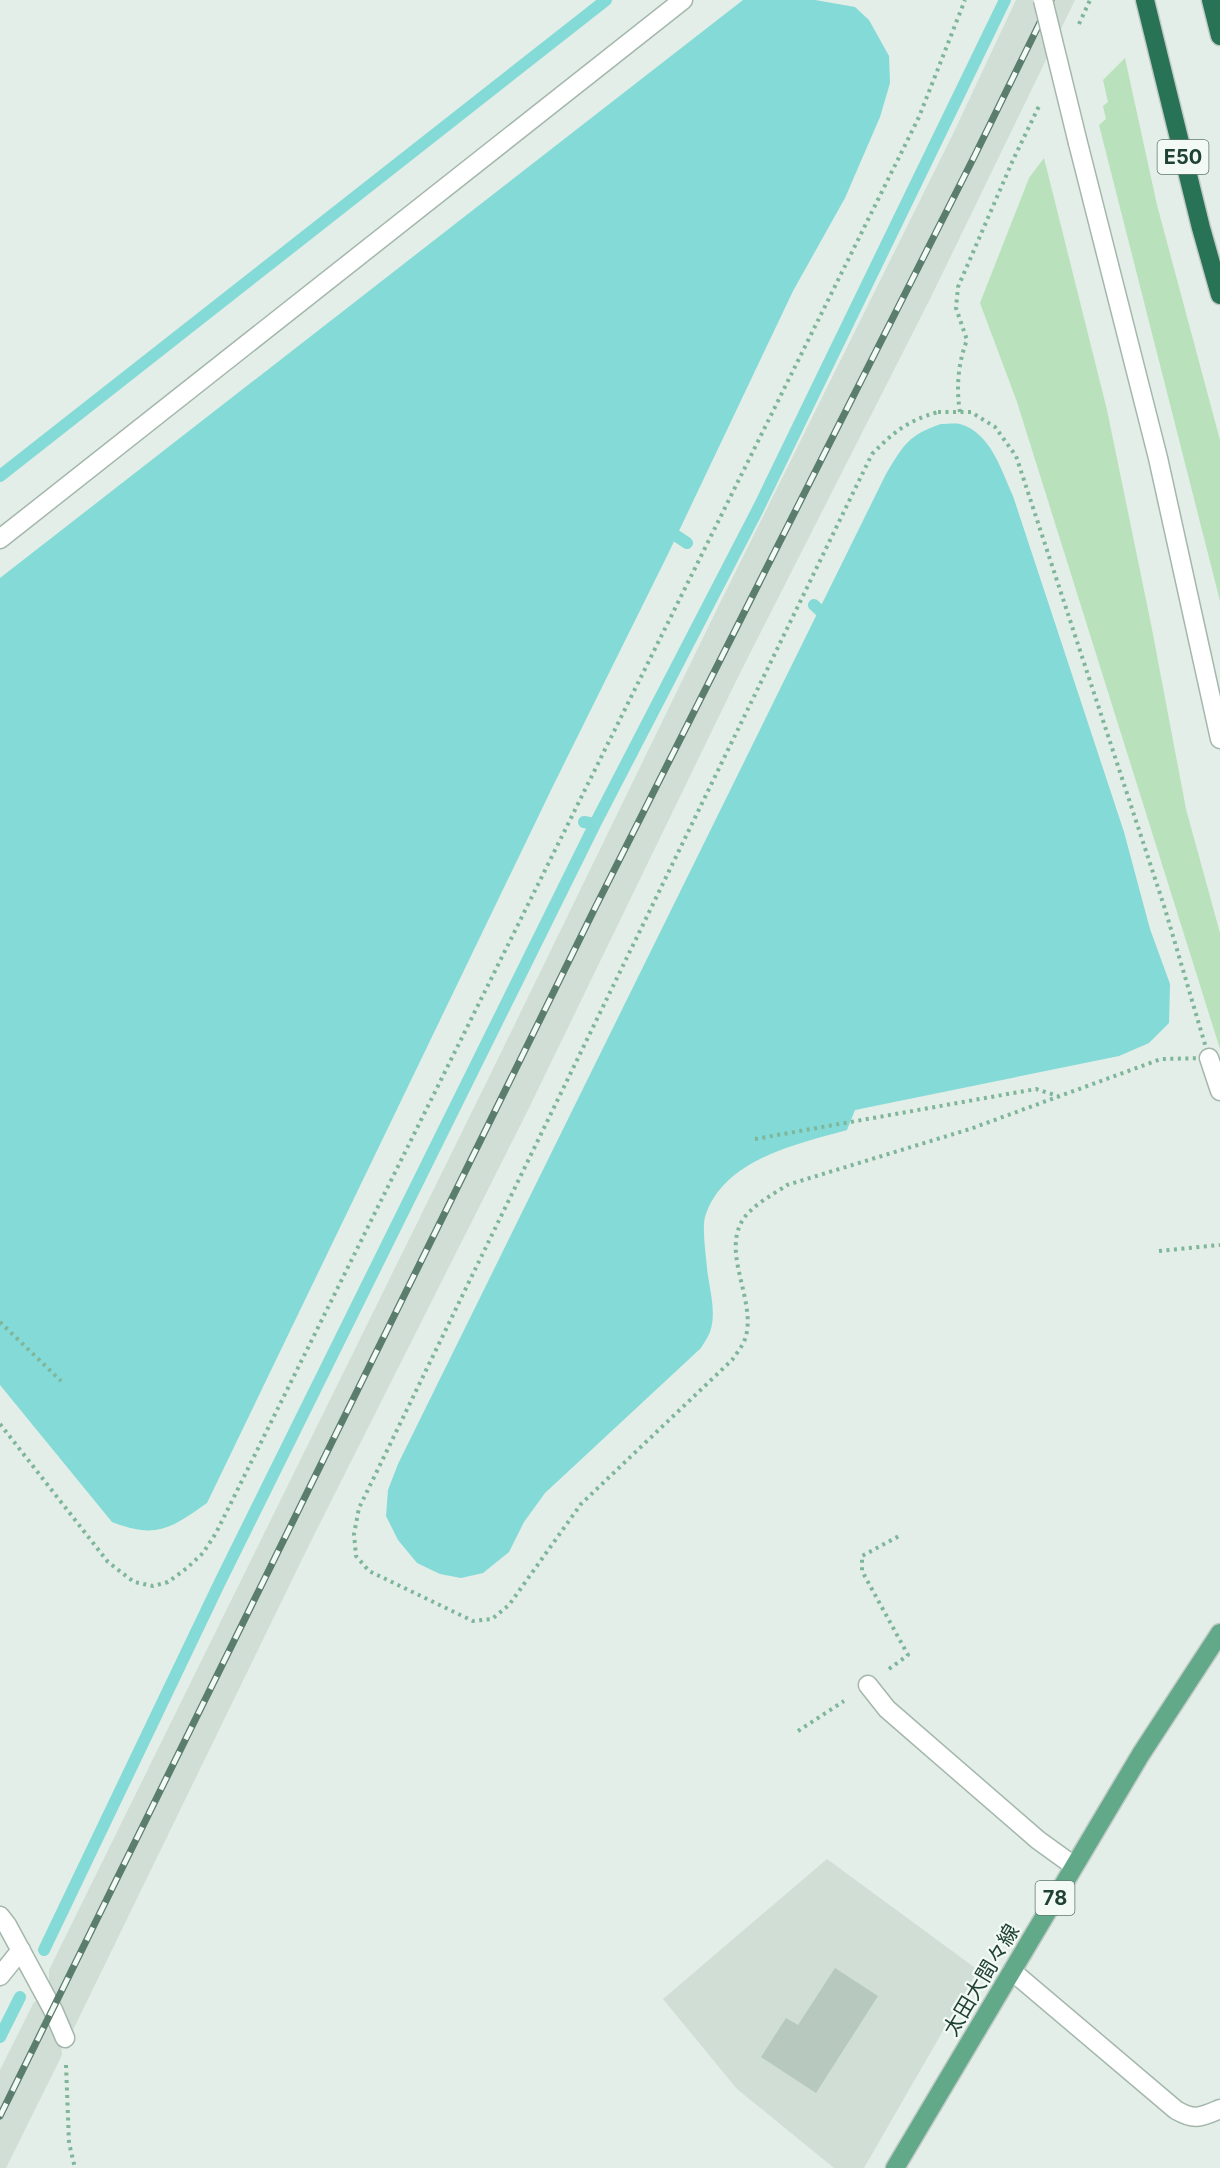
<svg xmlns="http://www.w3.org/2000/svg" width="1220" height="2168" font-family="Inter,'Noto Sans JP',sans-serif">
	<rect width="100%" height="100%" fill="#e2eee7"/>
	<path fill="#d0ded5" d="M1016 0H1075L930 299 739 675 527 1112 310 1543 73 2030 49 1987V1970L493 1069 719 605 953 134Z
		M827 1859 978 1970 864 2168H834L737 2089 663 1999Z
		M41 2000 61 2040 62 2055 6 2168H0V2070L34 2002Z"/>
	<path fill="#b9e2bc" d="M1125 58 1157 205 1220 440V601L1099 125 1106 119 1103 106 1108 102 1103 80Z
		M1044 158 1107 410 1151 624 1186 809 1220 933V1049L1017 402 980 303 1029 178Z"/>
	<path fill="#84dad7" d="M743 0H815L855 7 869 20 889 56 890 83 880 117 845 198 793 291 668 554 552 788 207 1503C170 1529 156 1539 112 1522L0 1385V578Z
		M941 424C947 424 955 423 960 424 991 433 1001 470 1013 496L1124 832 1150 929 1170 984 1169 1023 1149 1043 1119 1056 855 1110 847 1130C797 1144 723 1159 705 1217 702 1229 706 1255 707 1268 709 1288 717 1312 710 1332 708 1337 704 1343 701 1348L545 1493 524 1522 509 1552 483 1573 461 1578 440 1574 417 1563 398 1540 386 1516 388 1490 398 1464 886 474C903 446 908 435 941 424Z"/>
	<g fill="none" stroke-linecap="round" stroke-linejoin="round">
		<path stroke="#84dad7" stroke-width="12" d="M0 476 606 0
			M663 527 687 543
			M814 605 831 621
			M595 824 759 507 1005 0
			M44 1950 220 1582 595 824 584 822
			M0 2037 20 1997"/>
	</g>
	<path fill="#b7c9bf" d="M835 1968 878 1996 816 2093 761 2057 786 2018 798 2025Z"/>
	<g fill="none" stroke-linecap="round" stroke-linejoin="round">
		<g stroke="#a4b7ad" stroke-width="21">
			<path id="minor" d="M1078 143 1158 458 1220 739
				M0 539 683 0
				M1209 1058 1220 1091
				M868 1685 887 1709 1038 1840 1074 1866
				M0 1916 7 1925 53 2010 65 2038
				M1012 1971 1176 2110C1195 2121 1201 2117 1220 2109
				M0 1976 21 1950"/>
		</g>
		<g stroke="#c1cac6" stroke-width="21">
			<path id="major" d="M895 2168 1141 1754 1220 1633"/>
		</g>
		<g stroke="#c1cac6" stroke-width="21">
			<path id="highway" d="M1145 0 1201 228 1220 295
				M1211 0 1220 36"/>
		</g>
		<path stroke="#7fb69a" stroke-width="4" stroke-dasharray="3 4.5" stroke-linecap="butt" d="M1079 24 1090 0
			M938 412H971L995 427 1016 456 1165 909 1209 1058 1161 1059 970 1129 787 1185C771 1196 748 1207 740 1225 725 1258 755 1301 746 1336 744 1344 737 1353 732 1360L581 1504 509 1605 492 1619 473 1621 369 1571 356 1556 354 1534 359 1508 872 454C895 431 907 421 938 412Z
			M960 412C956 388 958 363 967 340L956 308 958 287 1013 160 1039 106
			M755 1139 1036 1089 1058 1096
			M1159 1251 1220 1245
			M0 1322 61 1381
			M0 1424 108 1562 134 1582 153 1586 168 1582 187 1568 203 1553 216 1533 919 117 965 0
			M889 1669 908 1655 862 1571V1556L899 1536
			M798 1731 844 1701
			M66 2065 69 2143 75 2168"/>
		<use href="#minor" stroke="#fff" stroke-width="18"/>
		<use href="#major" stroke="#61a989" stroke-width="18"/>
		<use href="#highway" stroke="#287255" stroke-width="18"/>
		<g stroke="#5a7d6d" stroke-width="7">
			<path id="rail" d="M0 2116 594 910 975 155 1051 0"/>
		</g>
		<use href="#rail" stroke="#f3faf6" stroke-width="4.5" stroke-dasharray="14" stroke-linecap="butt"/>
		<g stroke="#a4b7ad" stroke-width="21" stroke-linecap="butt">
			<path id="minor-bridge" d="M1043 0 1078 143"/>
		</g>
		<use href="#minor-bridge" stroke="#fff" stroke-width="18"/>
	</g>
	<g text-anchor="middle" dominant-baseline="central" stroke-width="4.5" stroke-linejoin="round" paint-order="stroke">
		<g fill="#f3faf6" stroke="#5f796d" stroke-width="1.5">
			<rect x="1157.5" y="140" width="51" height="34" rx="4.5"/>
			<rect x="1035.5" y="1881" width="39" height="34" rx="4.5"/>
		</g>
		<g font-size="20" font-weight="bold" fill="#204232">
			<text x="1183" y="157">E50</text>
			<text x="1055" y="1898">78</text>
		</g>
		<g font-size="21" fill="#204232" stroke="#f3faf6">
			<text transform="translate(981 1980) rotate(-59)">太田大間々線</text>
		</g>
	</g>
</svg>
